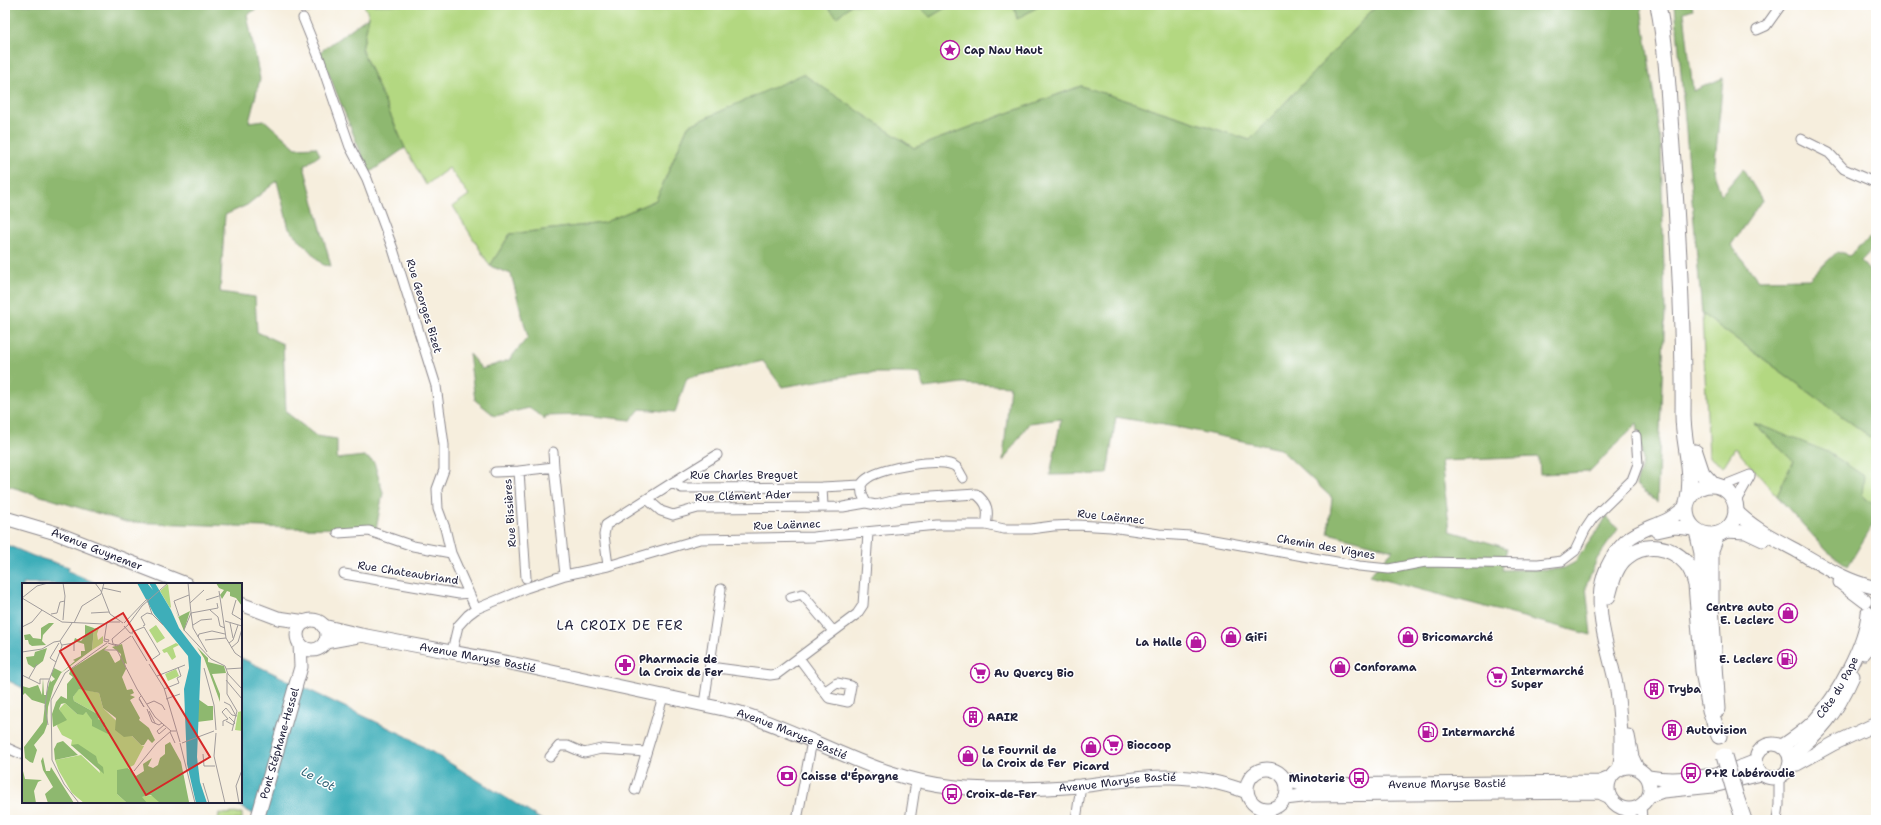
<svg xmlns="http://www.w3.org/2000/svg" width="1881" height="825" font-family="'Shantell Sans',sans-serif">
	<rect width="100%" height="100%" fill="#fff"/>
	<filter id="ink" filterUnits="userSpaceOnUse"><feTurbulence type="fractalNoise" baseFrequency=".025" numOctaves="2"/><feDisplacementMap in="SourceGraphic" scale="8" xChannelSelector="R" yChannelSelector="G"/><feConvolveMatrix kernelMatrix="1 2 1 2 8 2 1 2 1" color-interpolation-filters="sRGB"/></filter>
	<filter id="wash" filterUnits="userSpaceOnUse"><feTurbulence type="fractalNoise" baseFrequency=".012" numOctaves="4" result="noise"/><feDisplacementMap in="SourceGraphic" scale="16" xChannelSelector="R" yChannelSelector="G"/><feGaussianBlur stdDeviation="0.9" result="paint"/><feColorMatrix in="noise" values="0 0 0 0 0 0 0 0 0 0 0 0 0 0 0 0 0 1.4 0 .05"/><feComposite in="paint" operator="in"/></filter>
	<g filter="url(#wash)">
		<rect width="100%" height="100%" fill="#f6eedd"/>
		<path fill="#b3d881" stroke="#6a7d5e" d="M364 5H826L837 17 851 5H918L930 17 950 5H1014L1017 19 1041 5H1377L1250 140 1081 86 914 148 803 75 688 126 656 200 603 223 510 234 490 266 453 206 469 195 449 168 426 185 405 148 362 50 369 16Z
			M1702 314 1876 441V507L1862 495 1755 424 1793 461 1777 496 1735 448 1723 467 1709 457Z
			M242 813V820H218L219 814Z"/>
		<path fill="#8eb86f" stroke="#586d55" d="M5 5H271L261 6 247 15 260 79 249 122 264 120 296 148 316 147 320 155 304 166 331 266 323 265 289 229 277 181 247 205 225 215 220 292 255 297 257 332 283 344 286 412 316 436 337 439V459L364 456 374 462 383 493 376 529 291 528 126 522 5 485Z
			M290 5H321L318 8 308 13Z
			M826 5H851L837 17Z
			M918 5H950L930 17Z
			M1014 5H1041L1017 19Z
			M1377 5H1640L1641 6 1661 147 1665 311 1657 502 1636 485 1643 461 1637 423 1589 472 1540 474 1539 457 1441 461 1450 531 1507 548 1502 570 1562 569 1574 563 1607 517 1618 529 1597 559 1586 586 1591 635 1369 576 1393 550 1328 533 1332 498 1280 449 1182 428 1116 417 1107 474 1050 475 1061 419 1029 423 1003 461 1010 386 963 383 924 388 920 373H864L782 387 763 361 687 378 675 412 640 409 631 420 584 415 545 416V419L529 408 495 416 475 400 469 354 482 369 509 360 528 337 511 274 490 266 510 234 603 223 656 200 688 126 803 74 914 148 1081 86 1250 140Z
			M1675 5H1692L1693 9 1684 12 1693 91 1723 78 1714 172 1721 195 1743 169 1762 200 1731 245 1758 280 1809 279 1837 252 1849 256 1873 235 1876 231V248H1873L1861 261 1876 279V441L1702 314Z
			M369 16 362 50 405 148 369 173 320 52Z
			M1754 423 1828 452 1864 476 1862 495 1876 507V519L1848 566 1827 551 1777 496 1793 461Z"/>
		<path fill="#3eaeb9" stroke="#30687a" d="M5 544 33 556 69 567 68 571 98 584H23V688L5 679Z
			M241 658 406 736 542 820H263L233 802H241Z"/>
	</g>
	<g filter="url(#ink)">
		<g fill="none" stroke-linecap="round" stroke-linejoin="round">
			<g stroke="#8c888c" stroke-width="11">
				<path id="street" d="M303 18 320 60 350 147 367 179 393 249 436 386 444 445V470L437 489 438 509 445 528 451 553 476 609
					M1757 30 1766 26 1781 5
					M1801 139 1829 153 1844 169 1876 183
					M553 452 554 467
					M495 472 519 471
					M963 478C961 475 959 470 956 467 944 456 881 468 868 478 866 479 863 482 861 485L862 494 866 503 876 505 901 499 976 494C988 503 989 511 986 525
					M672 483 717 455
					M822 487 861 485
					M1720 487 1750 475
					M647 499 661 511 673 515 698 508 843 507 866 503
					M1735 503 1750 476
					M338 533 369 531 413 546 451 553
					M608 566 604 535 606 525 672 483 682 488 822 487 823 506
					M344 574 459 594 469 593
					M526 578 519 471 554 467 565 575
					M791 597 802 594 833 631
					M452 651 458 626 468 615 476 609 526 588 565 575 608 566 700 539 813 537 937 525H986L1004 529H1031L1053 526 1077 525 1111 527 1159 534 1191 536 1359 566 1389 569 1425 562 1538 564 1562 561 1575 551 1585 530 1593 518 1632 480 1638 464 1636 436
					M799 658 829 698 848 702 851 686 837 683 824 692
					M710 667 770 675 777 674 857 614 863 605 868 533
					M704 704 721 589
					M5 747 23 755
					M550 757 559 746H568L584 753 601 749 646 752
					M635 790 663 697
					M1641 805 1642 820
					M1623 808 1634 820
					M797 820 812 741
					M910 820 916 781
					M1076 820 1081 786
					M1269 820V809
					M1777 820 1779 805V778"/>
			</g>
			<g stroke="#8c888c" stroke-width="15">
				<g id="secondary">
					<path d="M1735 510C1752 528 1777 540 1799 552 1823 566 1846 581 1873 587"/>
					<path id="s1" d="M5 518 56 533 186 584"/>
					<path d="M1657 531 1675 527 1694 529"/>
					<path d="M1725 531 1746 532 1763 540"/>
					<path d="M1840 582 1865 601"/>
					<path d="M241 604 278 618 306 622"/>
					<circle cx="312" cy="635" r="15"/>
					<path id="s2" d="M323 626 361 635 515 664 737 712C811 734 877 780 956 787 997 791 1039 789 1080 786 1110 783 1140 776 1171 777 1196 777 1223 783 1247 792"/>
					<path d="M325 642 358 636"/>
					<path d="M1864 653 1876 631"/>
					<path d="M1628 736 1632 757 1637 768"/>
					<circle cx="1773" cy="761" r="17"/>
					<path id="s3" d="M1782 746C1794 738 1806 730 1816 719 1837 697 1866 643 1868 613"/>
					<path d="M1790 757C1822 731 1836 714 1853 676"/>
					<path d="M1790 765 1797 764 1833 744 1876 724"/>
					<circle cx="1629" cy="788" r="21"/>
					<circle cx="1267" cy="789" r="20"/>
					<path d="M1619 769C1622 758 1621 748 1621 736 1620 718 1619 701 1616 684 1605 634 1582 583 1626 541 1638 530 1654 527 1669 519 1675 516 1680 511 1686 507"/>
					<path d="M1648 777C1683 783 1724 775 1756 761"/>
					<path id="s4" d="M1285 779 1304 785 1600 782 1610 778"/>
					<path d="M1649 796 1663 791 1713 786 1761 774"/>
					<path d="M1285 798 1311 795 1599 792 1610 797"/>
					<path id="s5" d="M257 820 301 667 300 644"/>
				</g>
			</g>
			<g stroke="#8c888c" stroke-width="17">
				<path id="primary" d="M1658 5C1668 56 1669 110 1673 161 1679 246 1684 330 1683 415 1683 444 1694 470 1688 499
					M1695 452 1702 473 1713 485
					M1686 510a25 25 0 1 1 50 0a25 25 0 1 1-50 0Z
					M1697 531 1702 553V587
					M1717 534 1711 550V607L1718 709
					M1608 596C1612 582 1615 565 1628 556 1646 542 1671 546 1686 563 1692 569 1694 577 1696 585L1703 671 1710 710 1719 736
					M1736 797 1744 820"/>
			</g>
			<use href="#street" stroke="#fff" stroke-width="9"/>
			<use href="#secondary" stroke="#fff" stroke-width="13"/>
			<use href="#primary" stroke="#fff" stroke-width="15"/>
			<g stroke="#8c888c" stroke-width="17" stroke-linecap="butt">
				<path id="primary-bridge" d="M1724 756 1736 797"/>
			</g>
			<use href="#primary-bridge" stroke="#fff" stroke-width="15"/>
		</g>
	</g>
	<defs>
		<g id="sight-ring" transform="scale(1)"><circle r="9.5" fill="#fff" stroke="#b5179e" stroke-width="1.5"/><path d="M0-6L1.8-2.2L6-1.7L2.9 1.2L3.7 5.4L0 3.3L-3.7 5.4L-2.9 1.2L-6-1.7L-1.8-2.2Z" fill="#b5179e"/></g>
		<g id="shop-ring" transform="scale(1)"><circle r="9.5" fill="#fff" stroke="#b5179e" stroke-width="1.5"/><path d="M-5-2.5h2.3a2.7 3.5 0 0 1 5.4 0H5L5.5 6h-11ZM-1.5-2.5h3a1.5 2.3 0 0 0-3 0Z" fill="#b5179e"/></g>
		<g id="fuel-ring" transform="scale(1)"><circle r="9.5" fill="#fff" stroke="#b5179e" stroke-width="1.5"/><path d="M-5.5-6h7V0h2V4h1.3V-2.5L3-4.5l.8-.8L6-3V5H2.5V1h-1V6h-7ZM-4.2-4.7v3.2H.2V-4.7Z" fill="#b5179e"/></g>
		<g id="pharmacy-ring" transform="scale(1)"><circle r="9.5" fill="#fff" stroke="#b5179e" stroke-width="1.5"/><path d="M-2-6h4v4h4v4h-4v4h-4v-4h-4v-4h4Z" fill="#b5179e"/></g>
		<g id="supermarket-ring" transform="scale(1)"><circle r="9.5" fill="#fff" stroke="#b5179e" stroke-width="1.5"/><path d="M-6-5.5h2.5l.6 2H6L4.5 2H-2.5L-4.4-4H-6ZM-1.5 3.2a1.3 1.3 0 1 0 .1 0ZM3 3.2a1.3 1.3 0 1 0 .1 0Z" fill="#b5179e"/></g>
		<g id="building-ring" transform="scale(1)"><circle r="9.5" fill="#fff" stroke="#b5179e" stroke-width="1.5"/><path d="M-4-6H4V6H1V3H-1V6H-4ZM-2.5-4.3h1.7v1.8h-1.7ZM.8-4.3h1.7v1.8H.8ZM-2.5-1h1.7V.8h-1.7ZM.8-1h1.7V.8H.8Z" fill="#b5179e"/></g>
		<g id="bus-ring" transform="scale(1)"><circle r="9.5" fill="#fff" stroke="#b5179e" stroke-width="1.5"/><path d="M-5-6H5V4H4V6H2V4H-2V6H-4V4H-5ZM-3.5-4V0h7V-4ZM-3.5 1.2v1.5H-2V1.2ZM2 1.2v1.5H3.5V1.2Z" fill="#b5179e"/></g>
		<g id="bank-ring" transform="scale(1)"><circle r="9.5" fill="#fff" stroke="#b5179e" stroke-width="1.5"/><path d="M-6-4H6V4H-6ZM0-2.3a2.3 2.3 0 1 0 0 4.6a2.3 2.3 0 1 0 0-4.6Z" fill="#b5179e"/></g>
	</defs>
	<g fill-rule="evenodd">
		<use href="#sight-ring" x="950" y="50"/>
		<use href="#shop-ring" x="1788" y="613"/>
		<use href="#shop-ring" x="1231" y="637"/>
		<use href="#shop-ring" x="1408" y="637"/>
		<use href="#shop-ring" x="1196" y="642"/>
		<use href="#fuel-ring" x="1787" y="659"/>
		<use href="#pharmacy-ring" x="625" y="665"/>
		<use href="#shop-ring" x="1340" y="667"/>
		<use href="#supermarket-ring" x="980" y="673"/>
		<use href="#supermarket-ring" x="1497" y="677"/>
		<use href="#building-ring" x="1654" y="689"/>
		<use href="#building-ring" x="973" y="717"/>
		<use href="#building-ring" x="1672" y="730"/>
		<use href="#fuel-ring" x="1428" y="732"/>
		<use href="#supermarket-ring" x="1113" y="745"/>
		<use href="#shop-ring" x="1091" y="747"/>
		<use href="#shop-ring" x="968" y="756"/>
		<use href="#bus-ring" x="1691" y="773"/>
		<use href="#bank-ring" x="787" y="776"/>
		<use href="#bus-ring" x="1359" y="778"/>
		<use href="#bus-ring" x="952" y="794"/>
	</g>
	<g text-anchor="middle" dominant-baseline="central" stroke-width="3" stroke-linejoin="round" paint-order="stroke">
		<g font-size="11" font-weight="bold" fill="#22223b" stroke="#fff" text-anchor="start">
			<text x="964" y="50">Cap Nau Haut</text>
			<text x="1774" y="607" text-anchor="end">Centre auto<tspan x="1774" dy="13">E. Leclerc</tspan></text>
			<text x="1245" y="637">GiFi</text>
			<text x="1422" y="637">Bricomarché</text>
			<text x="1182" y="642" text-anchor="end">La Halle</text>
			<text x="639" y="659">Pharmacie de<tspan x="639" dy="13">la Croix de Fer</tspan></text>
			<text x="1773" y="659" text-anchor="end">E. Leclerc</text>
			<text x="1354" y="667">Conforama</text>
			<text x="1511" y="671">Intermarché<tspan x="1511" dy="13">Super</tspan></text>
			<text x="994" y="673">Au Quercy Bio</text>
			<text x="1668" y="689">Tryba</text>
			<text x="987" y="717">AAIR</text>
			<text x="1686" y="730">Autovision</text>
			<text x="1442" y="732">Intermarché</text>
			<text x="1127" y="745">Biocoop</text>
			<text x="982" y="750">Le Fournil de<tspan x="982" dy="13">la Croix de Fer</tspan></text>
			<text x="1091" y="766" text-anchor="middle">Picard</text>
			<text x="1705" y="773">P+R Labéraudie</text>
			<text x="801" y="776">Caisse d'Épargne</text>
			<text x="1345" y="778" text-anchor="end">Minoterie</text>
			<text x="966" y="794">Croix-de-Fer</text>
		</g>
		<g font-size="11" fill="#22223b" stroke="#fff">
			<text transform="translate(424 306) rotate(73)">Rue Georges Bizet</text>
			<text x="744" y="475">Rue Charles Breguet</text>
			<text transform="translate(743 496) rotate(-2)">Rue Clément Ader</text>
			<text transform="translate(510 513) rotate(-94)">Rue Bissières</text>
			<text transform="translate(1111 517) rotate(6)">Rue Laënnec</text>
			<text transform="translate(787 525) rotate(-2)">Rue Laënnec</text>
			<text transform="translate(1326 547) rotate(10)">Chemin des Vignes</text>
			<text stroke="none"><textPath href="#s1" startOffset="97">Avenue Guynemer</textPath></text>
			<text transform="translate(408 573) rotate(9)">Rue Chateaubriand</text>
			<text stroke="none"><textPath href="#s2" startOffset="158">Avenue Maryse Bastié</textPath></text>
			<text stroke="none"><textPath href="#s3" startOffset="82">Côte du Pape</textPath></text>
			<text stroke="none"><textPath href="#s2" startOffset="482">Avenue Maryse Bastié</textPath></text>
			<text stroke="none"><textPath href="#s5" startOffset="80">Pont Stéphane-Hessel</textPath></text>
			<text stroke="none"><textPath href="#s2" startOffset="817">Avenue Maryse Bastié</textPath></text>
			<text stroke="none"><textPath href="#s4" startOffset="163">Avenue Maryse Bastié</textPath></text>
		</g>
		<g font-size="12" font-style="italic" fill="#2f6174" stroke="#fff">
			<text transform="translate(318 779) rotate(28)">Le Lot</text>
		</g>
		<g font-size="13" letter-spacing="1" fill="#22223b" stroke="#fff">
			<text x="620" y="625">LA CROIX DE FER</text>
		</g>
	</g>
	<g transform="translate(22 583)">
		<rect width="220" height="220" fill="#f6eedd"/>
		<path d="M146 1 149 24 148 25 138 8ZM134 42 143 55 135 60 127 47ZM72 45H77L75 51 76 57 81 53V60L70 67ZM154 60 157 62 151 65 154 74 150 77 145 69 142 70 140 67ZM154 86 157 93 146 98 143 91ZM57 105 77 110 81 125 119 162 122 163 112 182 106 185 95 211 105 220H62L50 210 37 188 33 177 59 172 78 190 76 180 49 162 50 157 40 152 35 143 39 129 37 126 43 120 55 131 64 129 81 145 76 136 79 133 52 118 51 114ZM220 128V148L213 147 216 129ZM132 212 138 220H122L119 214Z" fill="#b3d881"/>
		<path d="M194 0H220V23L214 15 208 13V9L205 8 200 16 198 12 202 7 197 5ZM153 26 156 34 168 28 162 48ZM27 40H32L21 52 20 58 24 62 10 63 7 61 6 57H3L2 52 8 51 11 55 19 56V45ZM63 42 72 45 70 67 39 90 32 103 26 124 25 142 22 150 12 162 15 167 11 180 8 179 3 175 2 164 21 139 23 121 10 117 3 110 0 113V103L7 105 16 102 20 112 21 95 22 112H24L28 97 29 99 33 96 29 92 32 85 40 89 53 78 51 77 59 73V68H63L62 61 52 58 53 55 59 58 63 53ZM100 61 105 81 103 80 104 86 100 94 105 107 110 106 112 110 108 112 113 114 108 117 118 135 117 137 127 145 133 157 130 160 126 156 122 162H119L110 153 102 154 93 147 94 135 81 125 77 110 57 106 51 114 52 118 79 133 76 136 83 140 82 145 87 147 86 151 70 143V137L64 129 61 132 55 131 43 120 39 121 37 126 45 137 31 144 30 131 34 119 39 113 45 116V101L51 94 47 91 49 86 87 62 82 67 87 69 93 80 98 77 99 71 90 64ZM175 64 186 75V79L202 83 204 90 190 91 198 111V119L182 75ZM25 65 21 78 12 85 6 81 4 74 12 73 13 69ZM176 116 186 123H191V137L175 139ZM41 158 56 172 33 177 32 166 35 160ZM148 159 159 179 167 219 138 220 129 212 120 214 125 220H105L95 211V187L106 185 114 193 122 188 121 181 130 175 126 183 131 185 136 182 138 175 143 171V162ZM56 161 74 173 76 180 81 184 82 191 49 162ZM21 174 24 188H28L29 184 52 220H26L23 211 31 204 21 187 19 178ZM1 188 3 196 20 197 16 199 12 208 14 220H0Z" fill="#8eb86f"/>
		<path d="M115 0H125L131 7 127 0H133L149 27 157 45 179 74 175 174 178 199 185 220H174L165 181 162 106 167 85 166 73 132 31Z" fill="#3eaeb9"/>
		<path fill="none" stroke="#a19c9c" stroke-width="1" d="M41 0 43 13 41 37M73 0 79 8 88 31 101 40M166 0 169 30 162 47 189 76 203 83 206 91 220 106M81 5 99 9M197 8 204 55 213 70 220 75M0 15 15 3 26 0M0 15 40 39 82 41M184 17 197 13M214 17 210 31 220 37M168 20 182 7M188 27 196 34 198 43 203 45M69 30 87 29M29 31 35 30 38 19 43 18M157 33 152 18 167 12M203 38 220 43M85 39H98M52 40 60 23 79 11 82 0M102 40 125 16 130 31 141 42M208 40 211 55M83 41 85 39 82 58 86 59 87 57 83 56M171 42 179 37 190 36M102 43 108 50H111M121 43 123 42 119 34 125 30 130 31M0 44 10 39 20 27M110 49 122 44 138 71 128 78M110 53 125 78M176 54 177 51 190 48 203 51M183 57 204 55M86 60 95 63 109 53M207 60 211 57 216 42M40 62 52 60V68M96 62 91 61 90 56 106 42 120 23 146 0M209 65 216 59 220 46M82 67H95L115 106 133 134 149 148H154M0 69 20 66 32 59 38 58 50 40M185 69 171 45 169 30 196 25 195 20M34 79 28 75 37 60M127 81 142 105 158 159M182 85 192 122 194 147M204 86 220 85M205 90V111L215 128 210 148M0 92 18 101V96H27M135 93 163 82M7 95 15 81M204 97 220 116M142 106 157 100 155 95 159 93 156 84M117 116 122 124 117 115 119 113M144 116 158 111M202 119 208 122 214 133M125 121 132 118 140 122 143 127M125 126 130 139 137 142 140 140M127 128 133 140M204 138 211 142 213 140 207 134M26 142 23 123 26 100 40 63 38 58M142 142 135 148 137 151 144 145M201 143V138L206 136 200 129 204 125 210 132 215 133M148 149 153 160M194 150 192 173 203 220M158 160 173 220M160 160 192 148M181 171 182 183H193M112 188 134 161 149 148M181 200 187 220M57 220 42 201 30 177 29 117 43 90 85 60M217 220 214 203 220 187"/>
		<path fill="#d62828" fill-opacity="0.15" stroke="#d62828" stroke-width="2" d="M101 30 188 174 124 212 38 68Z"/>
		<rect width="220" height="220" fill="none" stroke="#22223b" stroke-width="2"/>
	</g>
	<rect width="1881" height="825" fill="none" stroke="#fff" stroke-width="20"/>
</svg>
